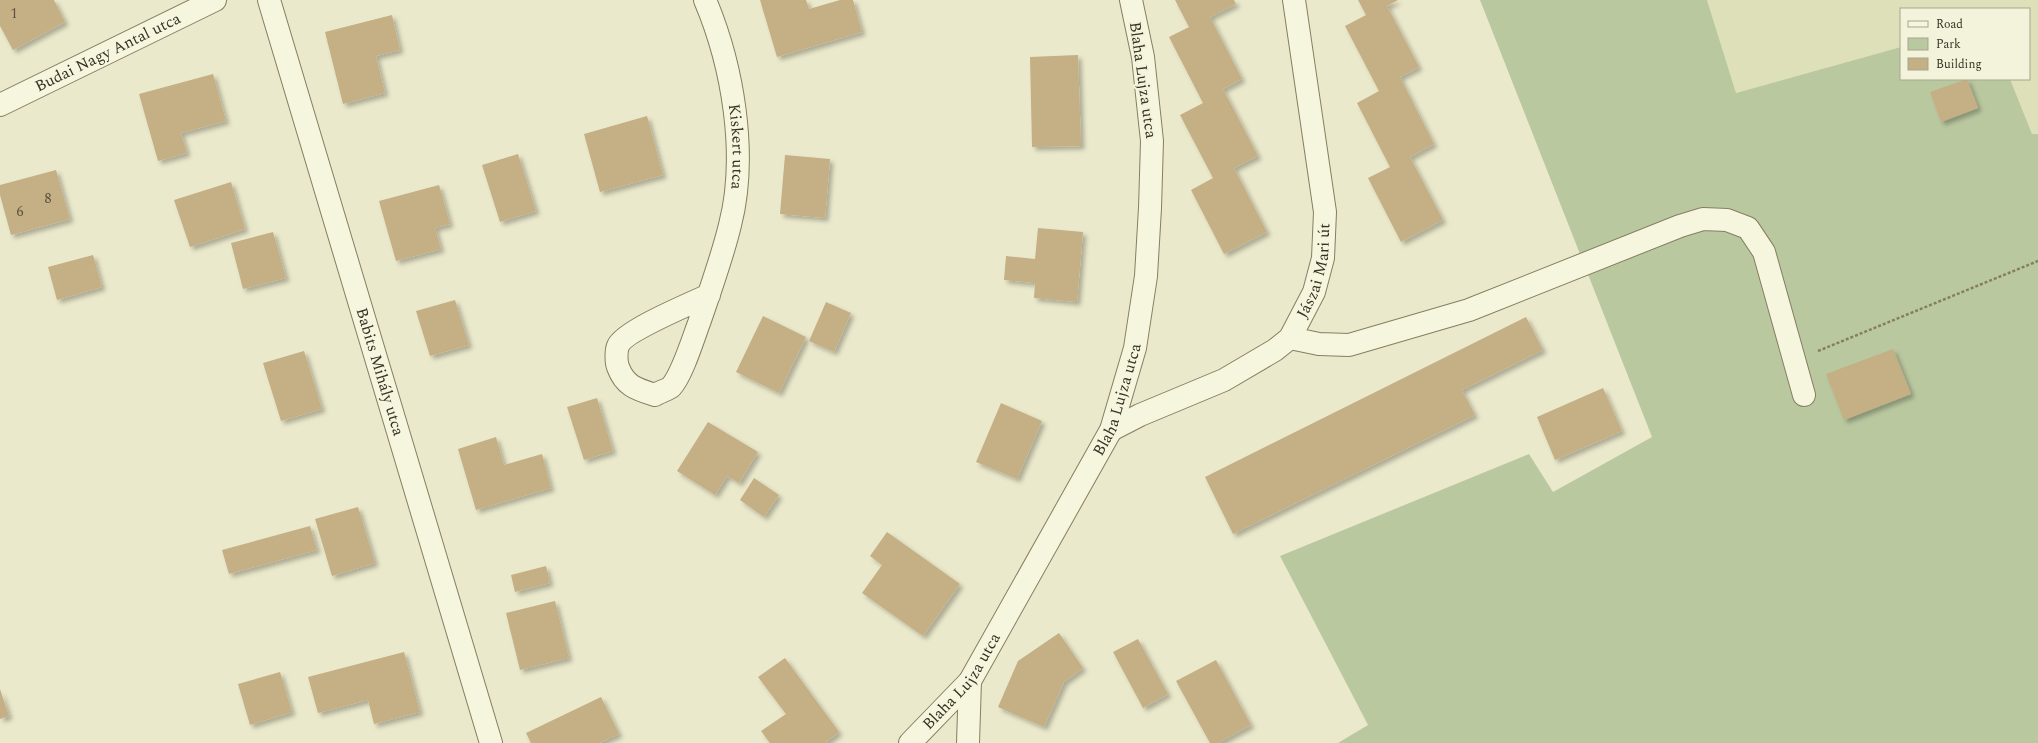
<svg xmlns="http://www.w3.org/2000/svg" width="2038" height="743" font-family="Spectral,serif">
	<defs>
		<filter id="shadow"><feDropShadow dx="3.5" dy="3.5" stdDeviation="2" flood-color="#0004"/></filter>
	</defs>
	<rect width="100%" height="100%" fill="#ebe9cb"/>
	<path fill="#dde0b9" d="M1707 0H2038V134H2032L2010 79H2029V9H1901V47L1736 93Z"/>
	<path fill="#bac8a0" d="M1480 0H1707L1736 93 1901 47V79H2010L2032 134H2038V743H1338L1368 725 1280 556 1529 454 1553 492 1652 437Z"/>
	<path fill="#c5af85" filter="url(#shadow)" d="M0 0H54L65 22 13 50 0 26Z
		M760 0H806L809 9 840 0H853L862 32 777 57Z
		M1175 0H1234L1236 4 1210 17 1242 79 1223 89 1258 156 1234 168 1267 232 1224 254 1191 190 1213 178 1180 115 1203 103 1169 37 1189 27Z
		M1358 0H1398L1387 6 1419 67 1400 77 1434 144 1410 157 1443 220 1401 242 1368 178 1390 167 1357 103 1379 91 1345 26 1366 15Z
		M392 15 400 50 376 56 385 93 343 104 325 32Z
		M1078 55 1081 146 1032 147 1030 57Z
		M213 74 226 121 181 133 187 153 158 161 139 94Z
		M1967 79 1978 108 1941 122 1930 92Z
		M647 116 663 175 600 192 584 134Z
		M518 154 536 211 500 222 482 165Z
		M785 155 830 159 825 218 780 214Z
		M56 170 70 219 11 235 0 195V185Z
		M231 182 245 229 190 247 174 200Z
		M439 185 450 224 435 228 441 249 396 261 379 201Z
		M1038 228 1083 232 1077 302 1034 298 1035 283 1004 280 1006 256 1035 259Z
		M273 232 286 278 243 289 231 243Z
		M93 255 102 287 57 300 48 267Z
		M455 300 469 345 430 356 416 311Z
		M826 302 851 313 834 352 809 341Z
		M763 316 806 337 779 393 736 372Z
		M1526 317 1543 350 1462 390 1475 415 1233 534 1205 477Z
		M1893 349 1911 394 1844 420 1826 374Z
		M304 351 322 409 281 421 263 363Z
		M1603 388 1622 431 1555 460 1537 417Z
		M597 398 613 451 584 460 567 407Z
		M1001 403 1042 421 1017 479 976 462Z
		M708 422 758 452 739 483 727 476 715 495 677 471Z
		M496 437 504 465 542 454 551 488 476 510 458 449Z
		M754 478 779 495 764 517 740 500Z
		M358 507 375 563 332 576 315 519Z
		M310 526 317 550 229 574 222 550Z
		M887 532 960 584 923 636 862 593 882 565 870 556Z
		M546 566 550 583 515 592 511 575Z
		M555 601 569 658 520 670 506 613Z
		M1059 633 1083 668 1064 682 1044 727 998 707 1018 661Z
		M1138 639 1168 694 1143 708 1113 652Z
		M404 652 420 712 374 724 368 700 318 713 308 677Z
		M785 658 839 732 825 743H770L761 731 786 714 758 677Z
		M1216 660 1251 725 1218 743H1210L1176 681Z
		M280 672 292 712 250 725 238 684Z
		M0 689 9 716 0 719Z
		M601 697 619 734 599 743H531L526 733Z"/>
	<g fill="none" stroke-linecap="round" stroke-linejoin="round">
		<g stroke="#867e61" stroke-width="24">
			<g id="street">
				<path id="s1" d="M269 0 491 743"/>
				<path id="s2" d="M705 0C733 66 748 155 730 225 722 258 710 291 699 323 693 339 682 375 671 387 667 390 659 392 655 395 636 389 625 386 618 367 616 362 616 351 618 346 624 331 692 303 709 295"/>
				<path id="s3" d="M0 105 215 0"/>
				<path d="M1290 338 1319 344 1349 345 1469 310 1680 226 1703 219 1727 220 1748 228 1764 252 1804 395"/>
				<path id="s4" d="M1111 430 1140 415 1224 380 1275 350 1290 338 1314 292 1323 258 1325 212 1294 0"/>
				<path id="s5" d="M910 743 970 681 1111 430 1135 348 1146 276 1150 208 1152 141 1143 57 1131 0"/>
				<path d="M968 743 970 681"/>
			</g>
		</g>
		<path stroke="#867e61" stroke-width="2.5" stroke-dasharray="3 2" stroke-linecap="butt" d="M1818 351 2038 261"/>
		<use href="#street" stroke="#f6f5de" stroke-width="22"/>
	</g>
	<g text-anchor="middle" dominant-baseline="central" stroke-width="4" stroke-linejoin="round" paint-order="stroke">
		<g font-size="14" fill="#5b513c">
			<text x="14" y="13">1</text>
			<text x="48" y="198">8</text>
			<text x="20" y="211">6</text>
		</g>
		<g font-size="16" fill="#383223" stroke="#f3f2da">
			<text stroke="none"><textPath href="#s3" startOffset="120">Budai Nagy Antal utca</textPath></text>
			<text transform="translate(1143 80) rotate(82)">Blaha Lujza utca</text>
			<text stroke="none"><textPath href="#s2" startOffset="151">Kiskert utca</textPath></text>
			<text stroke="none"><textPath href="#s4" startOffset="275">Jászai Mari út</textPath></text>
			<text stroke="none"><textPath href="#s1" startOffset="388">Babits Mihály utca</textPath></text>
			<text stroke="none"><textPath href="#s5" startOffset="405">Blaha Lujza utca</textPath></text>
			<text stroke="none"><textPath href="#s5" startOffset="81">Blaha Lujza utca</textPath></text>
		</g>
	</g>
	<rect x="1900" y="8" width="130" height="72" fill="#f3f2da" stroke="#a8a591"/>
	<rect x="1908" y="21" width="20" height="6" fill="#f6f5de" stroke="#a8a591"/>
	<text x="1936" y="28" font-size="12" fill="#383223">Road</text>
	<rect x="1908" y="38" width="20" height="12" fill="#bac8a0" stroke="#a8a591"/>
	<text x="1936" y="48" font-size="12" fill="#383223">Park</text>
	<rect x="1908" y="58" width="20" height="12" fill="#c5af85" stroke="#a8a591"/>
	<text x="1936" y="68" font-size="12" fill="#383223">Building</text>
</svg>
